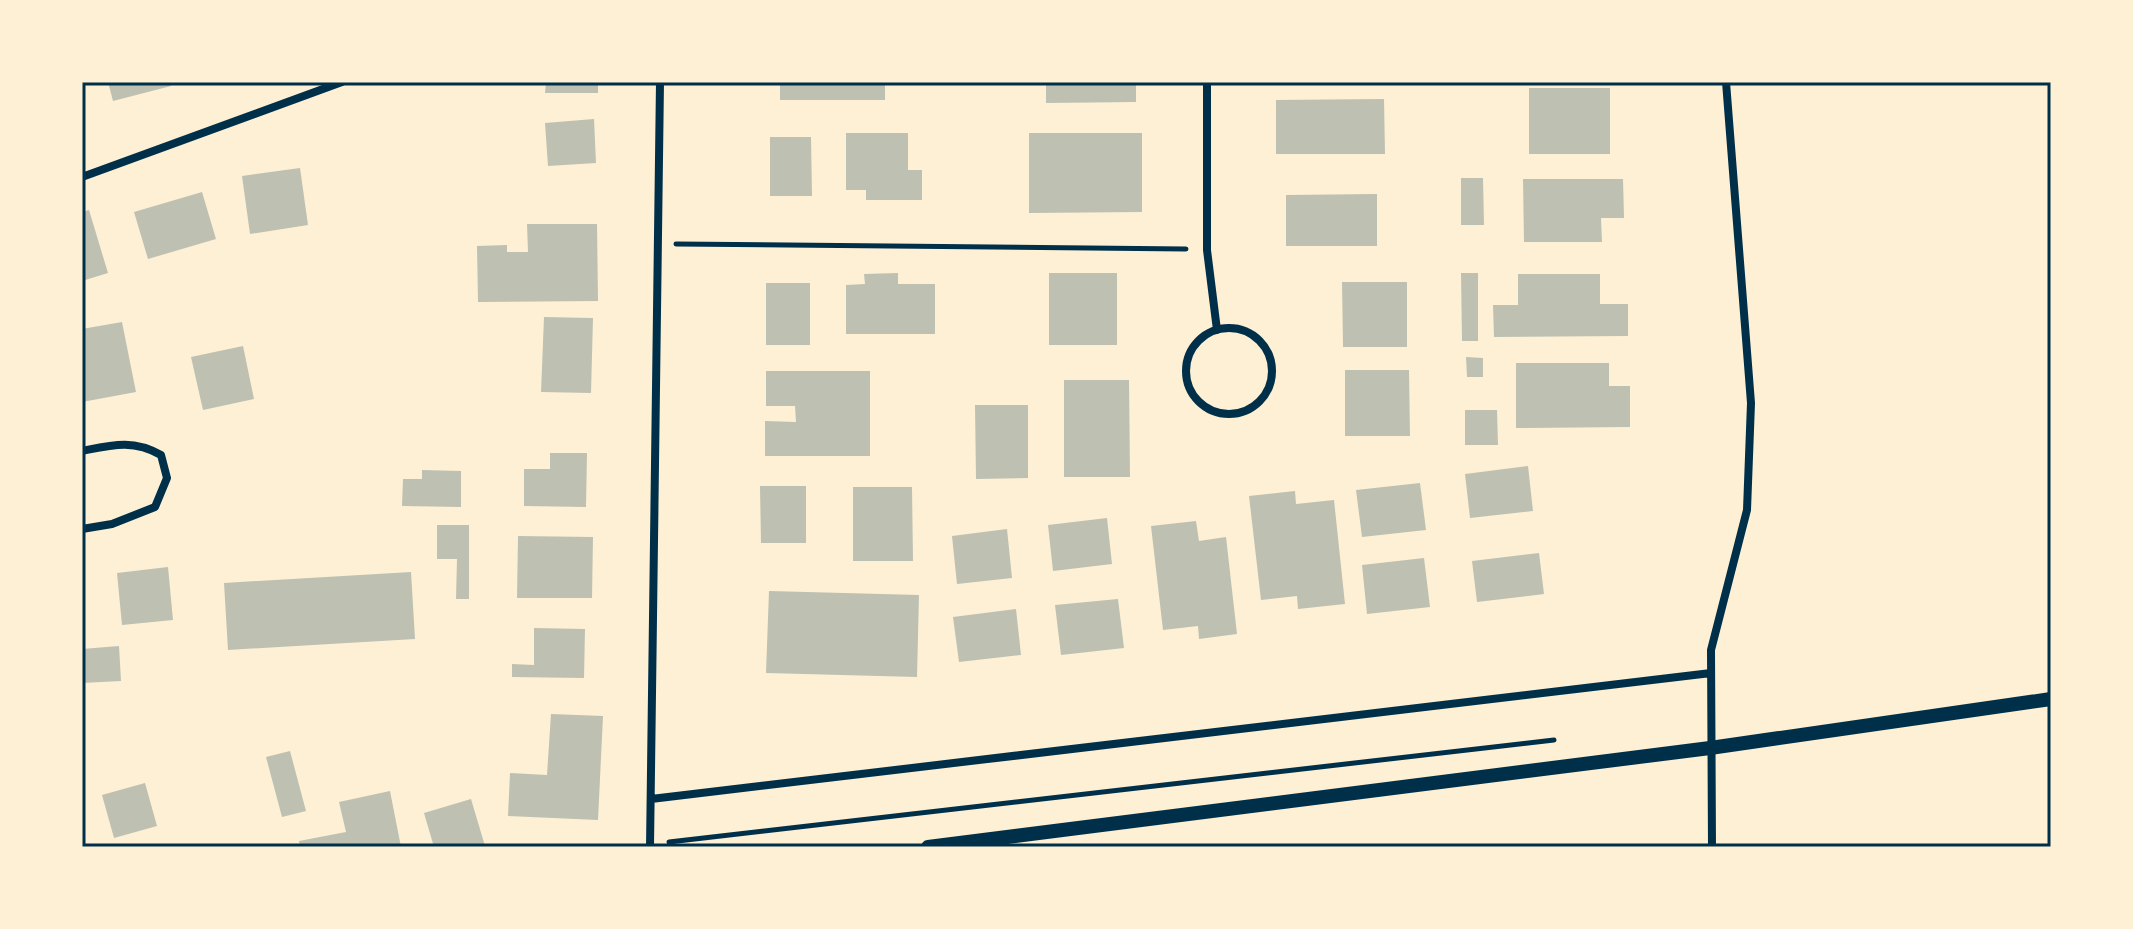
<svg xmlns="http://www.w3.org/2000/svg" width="2133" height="929" font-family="Raleway,sans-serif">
	<rect width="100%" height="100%" fill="#fdf0d5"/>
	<path fill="#bec0b2" d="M108 82H170L171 86 113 101Z
		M546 82H598V93H545Z
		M780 82H885V100H780Z
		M1046 82H1136V102L1046 103Z
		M1529 88H1610V154H1529Z
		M1384 99 1385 154H1276V100Z
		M594 119 596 163 548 166 545 123Z
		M846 133H908V170H922V200H866V190H846Z
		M1029 133H1142V212L1029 213Z
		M770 137H811L812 196H770Z
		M300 168 308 225 250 234 242 176Z
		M1461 178H1483L1484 225H1461Z
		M1523 179H1623L1624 218H1601L1602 242H1524Z
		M202 192 216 239 148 259 134 212Z
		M1377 194V246H1286V195Z
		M89 210 108 273 82 281V212Z
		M527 224H597L598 301 478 302 477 246 507 245V252H528Z
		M898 273V284H935V334H846V285L865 284 864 274Z
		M1049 273H1117V345H1049Z
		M1461 273H1478V341H1462Z
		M1518 274H1600V304H1628V336L1494 337 1493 305H1518Z
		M1342 282H1407V347H1343Z
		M766 283H810V345H766Z
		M544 317 593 318 591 393 541 392Z
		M122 322 136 392 82 402V329Z
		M243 346 254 399 203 410 191 357Z
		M1466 357 1483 358V377H1467Z
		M1516 363H1609V386H1630V427L1516 428Z
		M1345 370H1409L1410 436H1345Z
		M766 371H870V456H765V421L796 422 795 406H766Z
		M1064 380H1129L1130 477H1064Z
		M975 405H1028V478L976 479Z
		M1465 410H1497L1498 445H1465Z
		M550 453H587L586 507 524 506V469H550Z
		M1528 466 1533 511 1470 518 1465 474Z
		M422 470 461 471V507L402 506 403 479H422Z
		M1420 483 1426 530 1362 537 1356 490Z
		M760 486H806V543H761Z
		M853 487H912L913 561H853Z
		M1295 491 1296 504 1334 500 1345 604 1298 609 1297 596 1261 600 1249 496Z
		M1107 518 1112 564 1053 571 1048 525Z
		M1196 521 1199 541 1226 537 1237 634 1199 639 1198 626 1163 630 1151 526Z
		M437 525H469V599H456L457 559H437Z
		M1007 529 1012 578 957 584 952 536Z
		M518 536 593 537 592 598H517Z
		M1539 553 1544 594 1477 602 1472 561Z
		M1424 558 1430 607 1367 614 1362 565Z
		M168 567 173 620 122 625 117 573Z
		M411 572 415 639 228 650 224 583Z
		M769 591 919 595 917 677 766 673Z
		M1118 599 1124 648 1061 655 1055 605Z
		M1016 609 1021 655 959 662 953 617Z
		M534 628 585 629 584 678 512 677V664L534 665Z
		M119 646 121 681 82 683V649Z
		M551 714 603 716 598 820 508 816 510 773 547 775Z
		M290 751 306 811 282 817 266 757Z
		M145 783 157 826 114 838 102 795Z
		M390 791 401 847H300L299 841 346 832 339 802Z
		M471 799 485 846 434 847 424 813Z"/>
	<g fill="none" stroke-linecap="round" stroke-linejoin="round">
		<path stroke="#003049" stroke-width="5" d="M676 244 1186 249
			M669 842 1554 740"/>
		<path stroke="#003049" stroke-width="8" d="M1207 82V250L1217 330
			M82 177 342 82
			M1186 371a43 43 0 1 1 86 0a43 43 0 1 1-86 0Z
			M82 451C112 445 133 439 161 455L167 478 155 507 112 524 82 529
			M651 799 1711 673
			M650 847 660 82
			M1712 847 1711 650 1747 510 1751 403 1726 82"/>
		<path stroke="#003049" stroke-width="14" d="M928 847 1710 748 2051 699"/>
	</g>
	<rect width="2133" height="929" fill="none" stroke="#fdf0d5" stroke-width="168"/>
	<rect x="84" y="84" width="1965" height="761" fill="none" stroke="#003049" stroke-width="3"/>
</svg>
